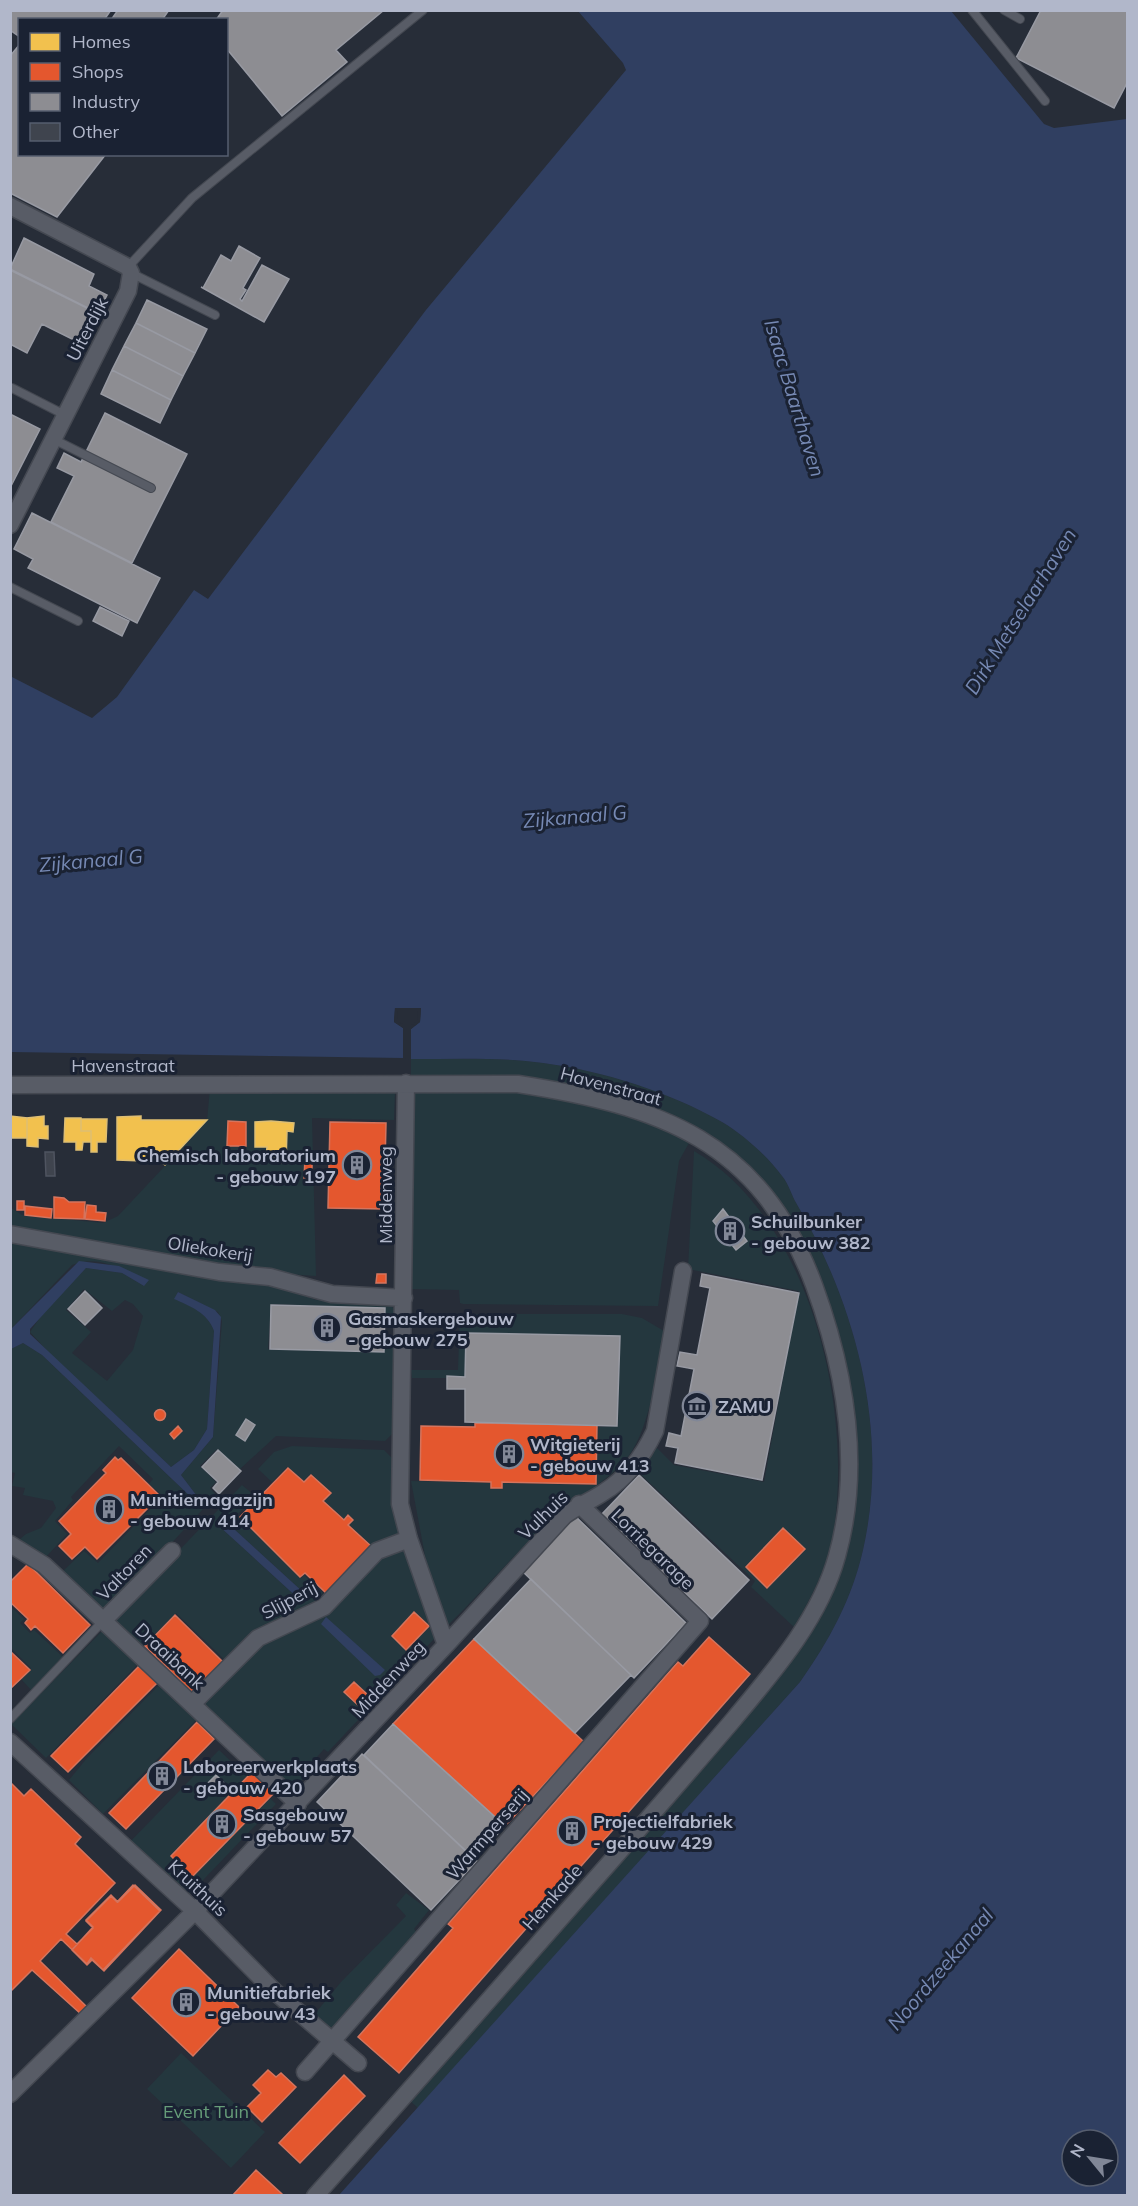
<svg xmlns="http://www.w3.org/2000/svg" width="1138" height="2206" font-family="Mulish,sans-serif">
	<rect width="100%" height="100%" fill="#272d38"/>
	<path fill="#24373e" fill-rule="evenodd" d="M411 1059C455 1059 500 1057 543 1063 604 1071 669 1092 722 1122 744 1135 767 1156 782 1176 788 1183 791 1193 795 1201 856 1304 890 1431 863 1550 852 1599 829 1641 800 1682L418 2108 406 2097 787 1658 847 1540 833 1334 749 1170 607 1099 411 1078Z
		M210 1088 395 1092 394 1120 312 1118 316 1276 259 1272 11 1231 10 1207 22 1215 103 1223 118 1216 207 1121Z
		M415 1090C446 1090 477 1089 508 1090 571 1094 633 1116 690 1141L679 1161 658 1306 463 1304 460 1303 459 1290 410 1289Z
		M694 1151C811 1219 854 1410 833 1535 827 1568 811 1598 794 1627L751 1587 755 1581 636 1470 657 1448 674 1465 764 1482 799 1291 688 1269Z
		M11 1238 272 1283 316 1300 387 1301 396 1311V1322L385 1323V1308L271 1304 268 1349 384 1352 385 1341H396L394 1432 385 1441 276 1436 240 1469 217 1449 200 1466 216 1482 210 1488 216 1495 106 1614 62 1572 84 1551 98 1563 163 1496 149 1484 153 1479 119 1446 71 1497 73 1500 55 1521 67 1534 46 1557 21 1542 20 1539 26 1534 41 1528 56 1508 53 1501 23 1495 25 1488 12 1486 15 1473 10 1472 11 1349 23 1343 42 1355 195 1501 197 1496 181 1475 213 1437 222 1321 218 1312 178 1292 175 1299C191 1306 208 1313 214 1331L207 1429 194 1450 171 1467 54 1358 30 1332 46 1309 86 1268 122 1273 144 1286C122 1269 101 1254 72 1265L11 1329ZM84 1289 112 1311 125 1300 133 1304 143 1316 133 1350 107 1381 72 1353 91 1332 66 1310Z
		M460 1314H622L642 1318 664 1331C661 1362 648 1430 630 1454 612 1479 583 1493 560 1512 520 1547 485 1589 447 1626L426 1561 411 1481 490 1483 491 1488H503V1483L596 1485 598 1427 618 1426 619 1336 466 1333V1378H412L411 1370H458Z
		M292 1446 384 1450 393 1459 392 1510 401 1534 374 1548 349 1525 353 1519 348 1514 344 1519 324 1501 331 1493 311 1474 303 1481 287 1467 272 1482 258 1469 274 1452Z
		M242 1485 255 1496 237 1515 301 1578 304 1575 323 1593 308 1608 226 1661 176 1613 148 1642 140 1646 112 1620ZM222 1518 303 1592 304 1600 301 1601 219 1526Z
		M404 1547 434 1639 328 1752 324 1749 310 1765 313 1769 299 1783 283 1781 200 1703 261 1642 319 1617 382 1554Z
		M10 1606 24 1619 20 1623 30 1633 34 1630 64 1658 32 1691 21 1679 31 1668 11 1648Z
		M105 1628 140 1662 46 1758 11 1724Z
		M162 1682 199 1717 103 1814 69 1780 87 1758Z
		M219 1750 276 1804 183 1901 126 1846Z
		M406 1893 429 1910 414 1929 418 1934 335 2028 324 2026 313 2016 341 1982 406 1916 396 1905Z
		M181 2053 265 2132 231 2168 147 2089Z"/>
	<path fill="#303f61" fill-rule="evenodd" d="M578 11H951L1044 124 1054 128 1127 119V2195H339L800 1682C829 1641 852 1599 863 1550 890 1431 856 1304 795 1201 791 1193 788 1183 782 1176 767 1156 744 1135 722 1122 669 1092 604 1071 543 1063 500 1057 455 1059 411 1059V1029L420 1022 421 1008H395L394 1022 403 1028V1058L11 1052 10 676 92 718 117 697 194 590 208 599 426 310 626 70 623 63ZM1072 2140H1108V2176H1072Z
		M79 1261 119 1266 149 1280 144 1286 122 1273 86 1268 30 1329V1334L171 1467 194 1450 207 1429 214 1331C208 1313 190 1306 174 1299L178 1292 215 1310 221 1317 213 1437 181 1475 197 1496 195 1501 42 1355 23 1343 11 1349V1329Z
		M222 1518 303 1592 304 1600 301 1601 219 1526Z
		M326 1617 385 1670 380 1675 375 1676 321 1624Z"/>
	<path fill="#272d38" d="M395 1008H421L420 1022 411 1029V1062L408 1059V1028L417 1021 418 1011H398L397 1020 406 1027V1058L403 1061V1028L394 1022Z"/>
	<path fill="#f2c14e" stroke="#debe73" stroke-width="1.5" d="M10 1116 27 1118V1138H10Z
		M44 1116V1126H48V1139L38 1138V1147L27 1146V1118Z
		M141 1116V1120H207L165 1165 161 1162 164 1158 153 1148 143 1161 117 1160V1117Z
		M65 1118H81V1131H91V1142H83L82 1150H76V1142H64Z
		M81 1119H107L106 1142H97V1152H91V1131H81Z
		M271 1121 294 1123 293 1132 287 1131 286 1163H278V1157H266L267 1147H255V1122Z"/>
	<path fill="#e4572e" stroke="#d5745d" stroke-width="1.5" d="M228 1121 246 1122V1146H227Z
		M330 1122 386 1123 384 1209 328 1208Z
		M305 1158H312V1179H304Z
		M54 1197 64 1198 69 1202H85L84 1219 54 1218Z
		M17 1201H24V1210H17Z
		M87 1205 96 1206V1212L106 1213 105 1221 85 1219Z
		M25 1206 52 1209 51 1218 25 1215Z
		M377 1274H386V1283H376Z
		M154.5 1415a5.5 5.5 0 1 1 11 0a5.5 5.5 0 1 1-11 0Z
		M475 1423 597 1425 596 1484 502 1482V1488H491V1482L420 1480 421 1426 475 1427Z
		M178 1426 182 1431 174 1439 170 1434Z
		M115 1457 118 1460 121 1458 160 1496 97 1559 85 1547 72 1559 59 1546 71 1534 59 1521 106 1473 103 1470Z
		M288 1468 304 1482 311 1475 331 1493 323 1501 344 1520 348 1515 353 1520 348 1525 372 1547 327 1594 305 1573 300 1577 240 1517Z
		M783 1528 805 1549 767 1588 746 1567Z
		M28 1564 90 1625 63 1653 35 1626 31 1630 25 1623 28 1619 10 1602V1582Z
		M414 1612 429 1626 406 1650 392 1636Z
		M175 1615 223 1662 193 1693 145 1646Z
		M709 1637 750 1674 399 2073 358 2037 453 1928 448 1924 678 1662 683 1666Z
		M474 1639 584 1742 505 1826 393 1724Z
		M10 1651 30 1670 10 1689Z
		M139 1666 157 1683 68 1772 51 1756Z
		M354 1682 369 1696 359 1706 344 1692Z
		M197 1722 214 1739 126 1829 109 1813Z
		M252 1772 274 1793 192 1877 171 1856Z
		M10 1782 24 1796 31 1789 81 1837 75 1844 115 1883 66 1934 77 1944 93 1928 86 1921 111 1896 117 1902 133 1885 160 1911 103 1970 91 1958 87 1964 61 1939 40 1961 88 2008 82 2015 32 1970 10 1992Z
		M135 1885 161 1910 104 1971 92 1960 87 1965 72 1950 93 1927 86 1920 111 1895 118 1902Z
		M179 1949 239 2007 193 2056 132 1998Z
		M268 2070 276 2077 281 2073 296 2087 262 2122 247 2107 261 2093 253 2085Z
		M344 2075 365 2096 300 2163 279 2143Z
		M256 2170 282 2194 283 2196H232Z"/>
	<path fill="#8d8d92" stroke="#989aa3" stroke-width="1.5" d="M10 10H111L104 20H20V37L10 30Z
		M118 10H169L162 20H111Z
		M223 10H384L336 50 347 62 282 116 226 48V20H216Z
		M1041 10H1128V81L1114 108 1016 58Z
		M20 44V154H106L57 217 10 193V56Z
		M24 238 94 274 89 286 107 295 98 313 10 269Z
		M239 246 260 258 243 288 246 290 240 299 242 301 262 265 289 279 264 322 201 287 203 288 221 255 231 261Z
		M10 270 97 313 82 344 42 324 27 353 10 344Z
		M147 300 207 329 195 353 136 323Z
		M136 323 195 353 183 376 124 346Z
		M124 346 183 376 171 400 112 370Z
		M112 370 171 400 160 423 101 394Z
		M105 413 187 454 132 563 51 522 74 476 57 468 64 453 81 462Z
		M10 414 40 429 10 488Z
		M32 513 160 578 137 623 28 568 33 559 14 549Z
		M100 607 129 621 122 636 93 621Z
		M723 1209 747 1241 736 1250 713 1221Z
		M702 1274 799 1293 762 1480 675 1463 678 1448 666 1446 669 1433 681 1436 694 1369 677 1366 680 1352 697 1355 710 1288 700 1286Z
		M85 1291 102 1308 85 1325 68 1309Z
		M271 1305 385 1308 384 1352 270 1349Z
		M466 1333 620 1336 617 1426 465 1422V1389H447V1376L465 1377Z
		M246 1419 255 1425 245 1441 236 1435Z
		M218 1450 241 1471 219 1494 213 1488 218 1482 202 1467Z
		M639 1475 749 1580 712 1619 602 1514Z
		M574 1515 686 1623 634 1678 521 1570Z
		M531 1579 631 1675 575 1733 474 1639Z
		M393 1724 505 1826 474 1859 364 1755Z
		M362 1754 477 1861 431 1910 317 1802Z
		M216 1775 224 1783 215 1793 206 1785Z"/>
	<path fill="#3f444e" stroke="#4f5460" stroke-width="1.5" d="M45 1152H54L55 1176H46Z"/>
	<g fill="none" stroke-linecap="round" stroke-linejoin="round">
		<g stroke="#444851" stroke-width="10">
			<path id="lane" d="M972 10 1045 101
				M1004 10 1020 19
				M128 267 192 198 423 10
				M131 273 215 315
				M12 388 65 415
				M53 439 151 488
				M10 587 78 621
				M10 1719 104 1620"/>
		</g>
		<g stroke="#444851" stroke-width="19">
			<path id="street" d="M10 206 128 267 131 273 128 291 10 525
				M10 1085 518 1084C660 1106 760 1140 814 1285 845 1370 862 1467 837 1556 820 1618 775 1670 734 1719 694 1766 653 1813 612 1860 513 1972 415 2085 315 2196
				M10 1234 219 1272 270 1277 332 1294 404 1298
				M10 1544 44 1565 298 1804
				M104 1620 172 1551
				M446 1645 564 1516C577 1506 591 1501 604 1492 627 1478 644 1454 655 1431L683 1271
				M192 1704 258 1638 324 1607 377 1551 409 1539
				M10 1742 195 1911 274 1991 358 2063
				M305 2072 700 1621 579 1504
				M10 2094 195 1911 446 1645 409 1539 400 1504 406 1083"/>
		</g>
		<use href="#lane" stroke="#585c66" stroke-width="8"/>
		<use href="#street" stroke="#585c66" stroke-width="16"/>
	</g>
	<defs>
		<g id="building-ring" transform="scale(1.5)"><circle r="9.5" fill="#1a2233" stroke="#818797" stroke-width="1.5"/><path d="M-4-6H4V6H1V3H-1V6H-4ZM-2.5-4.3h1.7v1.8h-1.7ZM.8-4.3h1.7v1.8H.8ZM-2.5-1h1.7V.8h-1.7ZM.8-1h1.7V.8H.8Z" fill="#818797"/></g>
		<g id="museum-ring" transform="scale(1.5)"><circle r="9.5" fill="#1a2233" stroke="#818797" stroke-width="1.5"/><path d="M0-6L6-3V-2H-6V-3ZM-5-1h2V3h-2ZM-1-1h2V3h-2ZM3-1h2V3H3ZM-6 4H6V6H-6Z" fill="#818797"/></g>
	</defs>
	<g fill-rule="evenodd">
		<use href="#building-ring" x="357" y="1165"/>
		<use href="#building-ring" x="730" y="1231"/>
		<use href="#building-ring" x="327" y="1328"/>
		<use href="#museum-ring" x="697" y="1406"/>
		<use href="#building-ring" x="509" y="1454"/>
		<use href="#building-ring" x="109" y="1509"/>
		<use href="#building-ring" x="162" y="1776"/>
		<use href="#building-ring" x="222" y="1824"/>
		<use href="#building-ring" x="572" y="1831"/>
		<use href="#building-ring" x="186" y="2002"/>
	</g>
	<g text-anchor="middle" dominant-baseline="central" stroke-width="6" stroke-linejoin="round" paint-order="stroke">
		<g font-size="18" fill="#b1b7ca" stroke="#1a2233">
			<text transform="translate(87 329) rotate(-63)">Uiterdijk</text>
			<text x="123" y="1065">Havenstraat</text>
			<text transform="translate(611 1086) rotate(15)">Havenstraat</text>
			<text transform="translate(385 1195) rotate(-90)">Middenweg</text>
			<text transform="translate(210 1249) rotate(9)">Oliekokerij</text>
			<text transform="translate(543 1515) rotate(-44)">Vulhuis</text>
			<text transform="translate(653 1549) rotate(44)">Lorriegarage</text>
			<text transform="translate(124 1572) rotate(-46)">Valtoren</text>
			<text transform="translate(289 1600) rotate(-28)">Slijperij</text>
			<text transform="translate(170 1656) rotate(43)">Draaibank</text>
			<text transform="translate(388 1679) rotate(-47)">Middenweg</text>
			<text transform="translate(487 1834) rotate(-49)">Warmperserij</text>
			<text transform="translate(198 1888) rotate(43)">Kruithuis</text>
			<text transform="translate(552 1897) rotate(-49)">Hemkade</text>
		</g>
		<g font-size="18" font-weight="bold" fill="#b1b7ca" stroke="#1a2233" text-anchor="start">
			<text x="336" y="1155" text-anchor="end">Chemisch laboratorium<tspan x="336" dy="21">- gebouw 197</tspan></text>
			<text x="751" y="1221">Schuilbunker<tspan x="751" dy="21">- gebouw 382</tspan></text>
			<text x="348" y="1318">Gasmaskergebouw<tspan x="348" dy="21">- gebouw 275</tspan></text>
			<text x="718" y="1406">ZAMU</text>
			<text x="530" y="1444">Witgieterij<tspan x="530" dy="21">- gebouw 413</tspan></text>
			<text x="130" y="1499">Munitiemagazijn<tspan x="130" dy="21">- gebouw 414</tspan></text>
			<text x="183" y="1766">Laboreerwerkplaats<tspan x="183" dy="21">- gebouw 420</tspan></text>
			<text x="243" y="1814">Sasgebouw<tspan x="243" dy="21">- gebouw 57</tspan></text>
			<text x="593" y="1821">Projectielfabriek<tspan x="593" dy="21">- gebouw 429</tspan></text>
			<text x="207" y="1992">Munitiefabriek<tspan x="207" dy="21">- gebouw 43</tspan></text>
		</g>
		<g font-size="18" fill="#669d79" stroke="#1a2233">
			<text x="206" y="2111">Event Tuin</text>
		</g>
		<g font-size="20" font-style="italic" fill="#7689b4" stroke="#1a2233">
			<text transform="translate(795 398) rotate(73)">Isaac Baarthaven</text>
			<text transform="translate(1020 611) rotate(-58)">Dirk Metselaarhaven</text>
			<text transform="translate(575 816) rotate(-5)">Zijkanaal G</text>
			<text transform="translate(91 860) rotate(-5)">Zijkanaal G</text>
			<text transform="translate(940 1969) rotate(-50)">Noordzeekanaal</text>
		</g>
	</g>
	<rect width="1138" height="2206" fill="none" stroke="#b1b7ca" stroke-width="24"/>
	<rect x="18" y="18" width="210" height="138" fill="#1a2233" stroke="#565e6f" stroke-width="1.5"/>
	<rect x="30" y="33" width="30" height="18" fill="#f2c14e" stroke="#565e6f" stroke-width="1.5"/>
	<text x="72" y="48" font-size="18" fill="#b1b7ca">Homes</text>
	<rect x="30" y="63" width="30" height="18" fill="#e4572e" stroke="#565e6f" stroke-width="1.5"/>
	<text x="72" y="78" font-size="18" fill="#b1b7ca">Shops</text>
	<rect x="30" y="93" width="30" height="18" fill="#8d8d92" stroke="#565e6f" stroke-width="1.5"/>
	<text x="72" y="108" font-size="18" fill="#b1b7ca">Industry</text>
	<rect x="30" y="123" width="30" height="18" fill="#3f444e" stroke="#565e6f" stroke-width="1.5"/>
	<text x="72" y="138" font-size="18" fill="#b1b7ca">Other</text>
	<g transform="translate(1090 2158) rotate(300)"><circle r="28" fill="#1a2233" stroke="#565e6f" stroke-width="1.5"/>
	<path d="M0-4.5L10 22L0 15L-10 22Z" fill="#818797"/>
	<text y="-9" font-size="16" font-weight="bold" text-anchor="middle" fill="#b1b7ca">N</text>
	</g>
</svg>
